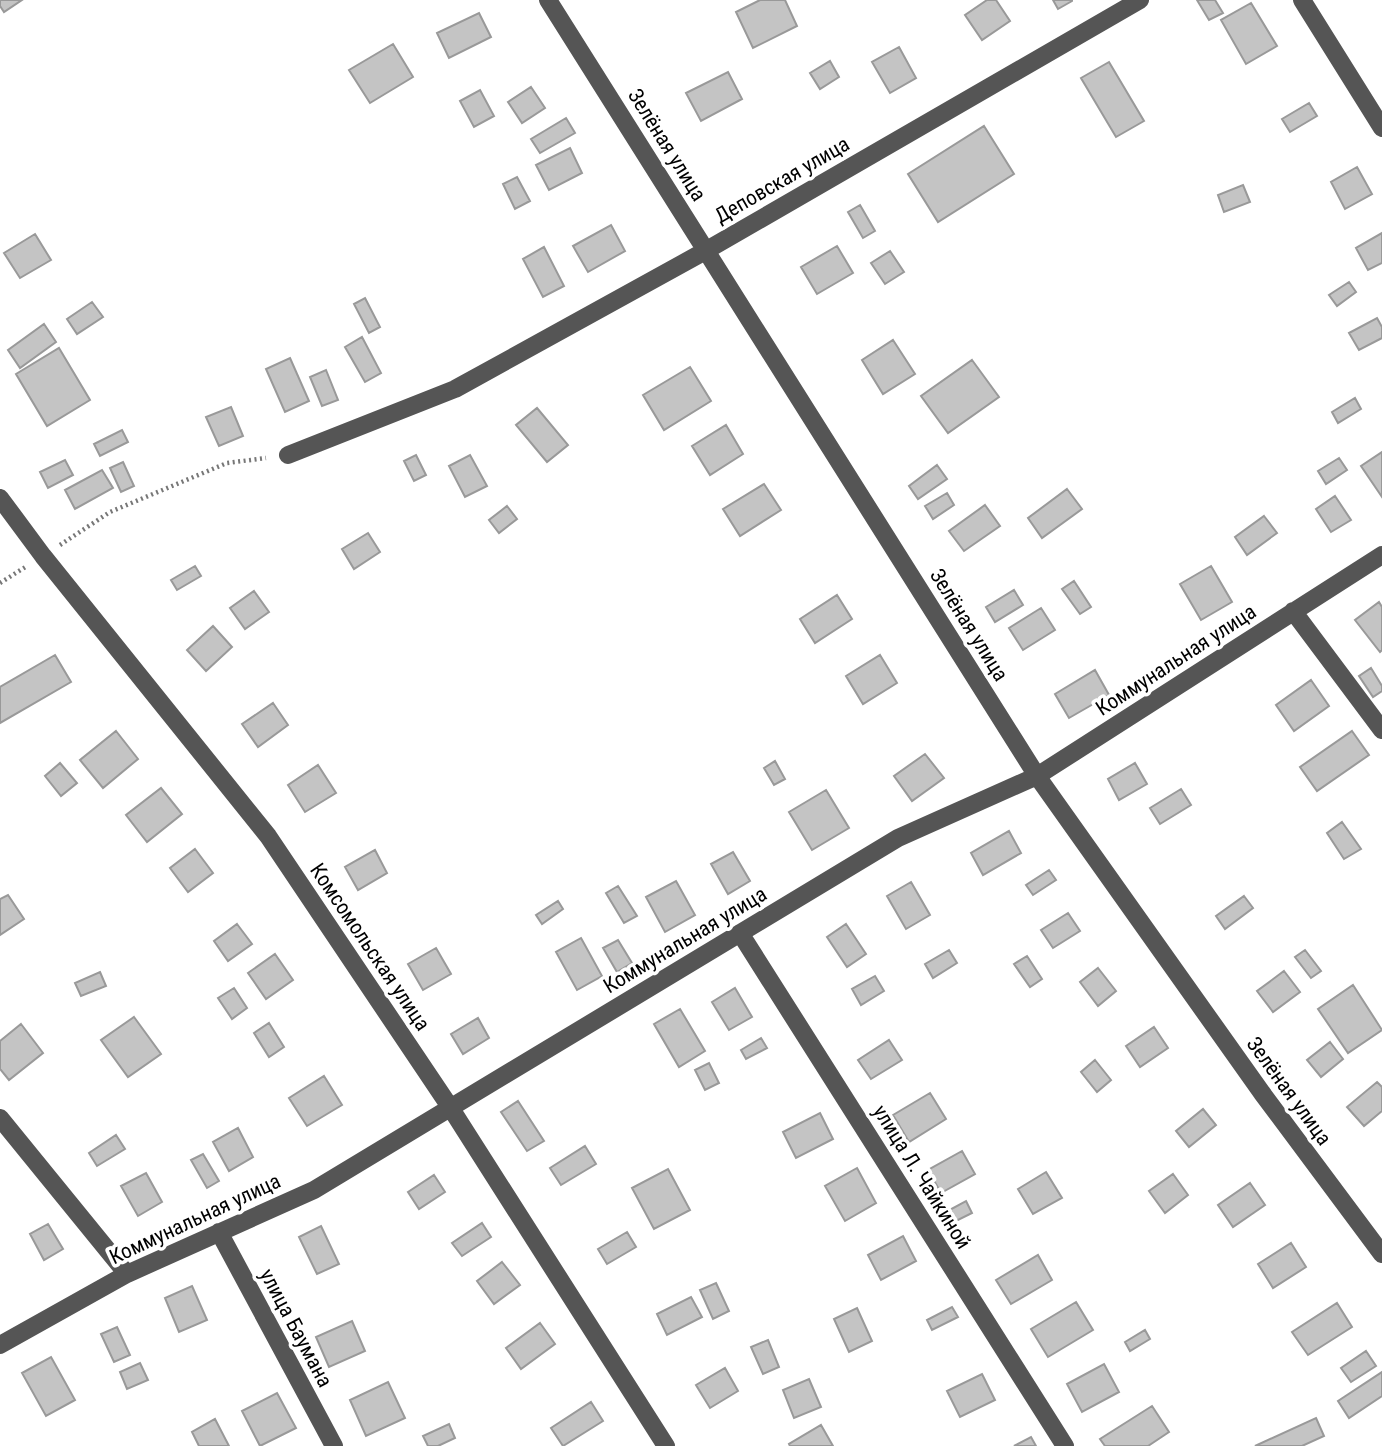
<svg xmlns="http://www.w3.org/2000/svg" width="1382" height="1446" font-family="'Roboto Condensed',sans-serif">
	<rect width="100%" height="100%" fill="#fff"/>
	<path fill="#c4c4c4" stroke="#999" stroke-width="2" d="M0 0H22L4 12 0 6Z
		M760 0H785L797 26 753 48 736 12Z
		M987 0H996L1010 21 982 40 965 15Z
		M1053 0H1072V1L1058 9Z
		M1197 0H1215L1223 13 1209 20Z
		M1251 3 1277 46 1246 64 1221 20Z
		M479 13 491 37 449 58 437 33Z
		M393 44 413 77 370 103 349 70Z
		M899 47 916 78 890 93 872 62Z
		M830 61 839 77 820 89 810 73Z
		M1109 62 1144 121 1116 137 1081 78Z
		M728 72 742 99 701 121 686 93Z
		M531 87 545 108 522 123 508 102Z
		M480 90 494 116 474 127 460 101Z
		M1309 103 1317 116 1290 132 1282 119Z
		M566 118 575 133 540 153 531 139Z
		M984 126 1014 174 938 222 908 174Z
		M570 148 582 173 549 190 536 165Z
		M1357 167 1372 194 1345 209 1331 182Z
		M517 177 530 201 515 209 503 184Z
		M1243 185 1250 202 1224 212 1218 195Z
		M860 205 875 231 863 238 848 212Z
		M611 225 625 251 588 272 573 246Z
		M1382 233V263L1368 270 1356 248Z
		M35 234 51 260 20 278 4 253Z
		M837 246 853 273 817 294 801 267Z
		M544 247 564 286 543 297 523 259Z
		M890 251 904 272 885 284 871 263Z
		M1349 282 1356 292 1337 306 1329 295Z
		M365 298 380 327 369 333 354 304Z
		M92 302 103 317 77 334 67 319Z
		M1377 318 1382 327V338L1359 350 1349 333Z
		M44 324 56 342 20 368 8 350Z
		M362 337 381 373 365 382 345 347Z
		M893 340 915 374 883 394 862 360Z
		M59 348 90 400 47 426 16 374Z
		M290 358 309 401 285 412 266 369Z
		M972 360 999 397 948 433 921 396Z
		M690 367 711 401 664 430 643 395Z
		M326 370 338 400 322 406 310 377Z
		M1355 398 1361 409 1338 423 1332 412Z
		M231 407 243 436 219 446 206 417Z
		M537 408 568 445 547 462 516 425Z
		M726 425 743 454 710 475 692 446Z
		M122 430 128 442 100 456 94 444Z
		M1382 452V497L1361 466Z
		M416 455 426 475 414 481 404 461Z
		M470 455 487 486 465 497 449 466Z
		M1339 458 1347 470 1326 484 1318 471Z
		M65 460 73 475 48 488 40 472Z
		M123 462 134 486 121 492 110 468Z
		M937 465 947 479 918 499 909 486Z
		M102 470 113 488 75 509 65 490Z
		M764 484 781 510 740 536 723 509Z
		M1067 489 1082 509 1042 538 1028 518Z
		M947 493 954 505 933 519 925 506Z
		M1335 496 1351 520 1331 532 1316 509Z
		M985 505 1000 526 964 551 949 531Z
		M507 506 517 519 499 533 489 520Z
		M1264 516 1277 533 1247 555 1235 537Z
		M368 533 380 552 354 569 342 549Z
		M195 566 201 576 177 590 171 580Z
		M1211 566 1232 602 1201 620 1180 584Z
		M1074 581 1091 607 1080 614 1062 589Z
		M1014 590 1023 605 995 622 986 607Z
		M254 591 269 612 245 629 230 608Z
		M837 595 852 619 815 643 800 619Z
		M1379 602 1382 607V650L1380 652 1355 620Z
		M1041 608 1055 630 1023 650 1009 628Z
		M213 626 232 647 206 671 187 650Z
		M55 655 71 682 0 723V687Z
		M880 655 897 683 863 704 846 676Z
		M1371 668 1382 686V691L1373 697 1359 676Z
		M1095 670 1109 695 1069 718 1055 694Z
		M1311 680 1329 706 1294 731 1276 705Z
		M273 703 288 725 258 747 242 724Z
		M116 731 138 759 103 788 80 760Z
		M1352 731 1369 755 1317 791 1300 767Z
		M925 754 944 778 912 801 894 776Z
		M775 761 785 779 774 785 764 768Z
		M60 763 77 783 61 796 45 776Z
		M1135 763 1147 784 1119 800 1108 779Z
		M318 765 336 793 305 812 288 785Z
		M161 788 182 814 147 842 126 815Z
		M1181 789 1191 805 1160 824 1150 808Z
		M826 790 849 828 812 850 789 812Z
		M1342 822 1361 849 1344 859 1327 833Z
		M1009 831 1021 853 983 875 971 853Z
		M195 849 213 873 188 892 170 868Z
		M375 850 387 873 358 890 345 867Z
		M733 852 750 881 728 894 711 864Z
		M1049 870 1056 880 1033 895 1026 885Z
		M676 881 695 915 665 932 646 897Z
		M911 882 930 915 906 929 887 896Z
		M618 886 637 916 624 923 606 893Z
		M8 895 24 919 0 935V899Z
		M1244 896 1253 908 1225 929 1216 916Z
		M558 901 563 909 542 924 536 915Z
		M1068 913 1080 931 1053 948 1041 930Z
		M237 924 252 944 228 961 214 941Z
		M846 924 866 954 847 967 827 937Z
		M581 938 602 976 577 990 556 952Z
		M618 940 632 963 617 972 603 948Z
		M436 948 451 974 423 990 408 964Z
		M949 950 957 963 933 978 925 964Z
		M1305 950 1321 971 1311 978 1295 957Z
		M275 954 293 980 266 999 248 973Z
		M1027 956 1042 979 1030 987 1014 964Z
		M1098 968 1116 991 1098 1006 1080 982Z
		M1284 971 1300 992 1273 1012 1257 991Z
		M100 972 106 986 81 996 75 983Z
		M875 976 884 991 861 1005 852 989Z
		M1353 985 1382 1030 1348 1053 1318 1009Z
		M234 988 247 1008 232 1019 218 998Z
		M735 988 752 1017 729 1030 712 1002Z
		M680 1009 705 1051 679 1067 654 1024Z
		M134 1017 161 1054 128 1077 101 1040Z
		M478 1018 489 1038 463 1054 451 1034Z
		M269 1023 284 1047 269 1057 254 1033Z
		M21 1024 43 1053 9 1080 0 1069V1041Z
		M1154 1027 1168 1048 1140 1067 1126 1046Z
		M761 1038 767 1048 746 1059 741 1050Z
		M889 1040 902 1060 871 1079 858 1060Z
		M1330 1042 1343 1059 1321 1077 1307 1060Z
		M1095 1060 1111 1080 1097 1092 1081 1072Z
		M709 1063 719 1083 705 1090 695 1070Z
		M324 1076 342 1105 307 1126 289 1098Z
		M1377 1082 1382 1087V1111L1364 1126 1347 1107Z
		M930 1093 946 1119 909 1142 893 1115Z
		M518 1101 544 1141 527 1151 501 1112Z
		M1203 1109 1216 1125 1189 1147 1176 1131Z
		M820 1113 833 1139 796 1158 783 1132Z
		M238 1128 253 1157 229 1171 213 1142Z
		M116 1135 125 1149 97 1166 89 1153Z
		M585 1146 596 1164 561 1185 550 1168Z
		M962 1151 975 1174 941 1193 928 1170Z
		M203 1154 219 1181 207 1188 191 1160Z
		M857 1168 876 1203 845 1221 825 1186Z
		M668 1169 690 1210 654 1229 632 1188Z
		M1046 1172 1062 1198 1033 1214 1018 1189Z
		M146 1173 162 1202 138 1216 121 1186Z
		M1173 1174 1188 1195 1165 1213 1149 1191Z
		M434 1175 445 1192 419 1209 408 1192Z
		M1250 1183 1265 1205 1233 1227 1218 1205Z
		M966 1201 972 1213 950 1224 944 1213Z
		M482 1223 491 1237 462 1256 452 1243Z
		M48 1224 63 1249 44 1260 30 1234Z
		M321 1226 339 1264 317 1274 299 1237Z
		M627 1232 636 1247 607 1264 598 1249Z
		M903 1236 916 1261 881 1280 868 1255Z
		M1291 1243 1306 1267 1273 1288 1258 1264Z
		M1038 1255 1052 1280 1011 1304 996 1280Z
		M502 1262 520 1285 494 1304 477 1281Z
		M716 1283 729 1311 713 1319 700 1290Z
		M192 1286 207 1320 179 1332 165 1298Z
		M691 1297 702 1317 667 1335 657 1314Z
		M1076 1302 1093 1330 1048 1357 1031 1329Z
		M1337 1303 1352 1327 1308 1355 1292 1332Z
		M952 1307 958 1317 932 1330 927 1320Z
		M857 1308 872 1341 849 1352 834 1319Z
		M352 1321 365 1351 329 1367 316 1337Z
		M540 1323 555 1344 521 1369 506 1348Z
		M117 1327 130 1355 114 1362 101 1334Z
		M1145 1330 1150 1339 1130 1351 1125 1342Z
		M768 1340 779 1367 763 1374 751 1347Z
		M1366 1351 1376 1366 1351 1382 1341 1368Z
		M51 1357 75 1400 46 1416 22 1373Z
		M140 1363 148 1380 127 1389 120 1372Z
		M1104 1364 1119 1392 1082 1412 1067 1384Z
		M725 1368 738 1391 710 1408 696 1385Z
		M1382 1372V1396L1349 1418 1338 1401Z
		M982 1374 995 1400 960 1417 947 1391Z
		M809 1379 821 1407 794 1418 783 1390Z
		M388 1382 405 1418 366 1436 350 1400Z
		M277 1393 296 1428 260 1446 242 1411Z
		M591 1402 603 1421 563 1446 551 1428Z
		M1152 1406 1169 1432 1148 1446H1105L1100 1439Z
		M1316 1418 1324 1436 1302 1446H1255Z
		M215 1419 229 1446H199L192 1432Z
		M449 1424 455 1438 438 1446H428L423 1436Z
		M821 1425 833 1446H790L789 1444Z
		M1031 1437 1036 1446H1014Z"/>
	<g fill="none" stroke-linecap="round" stroke-linejoin="round">
		<path stroke="#777" stroke-width="4.5" stroke-dasharray="2 3.5" stroke-linecap="butt" d="M60 545 110 512 227 463 266 458
			M0 583 27 566"/>
		<path stroke="#555" stroke-width="18" d="M548 0 1037 776 1262 1093 1382 1254
			M1302 0 1382 128
			M288 455 455 389 707 250 1140 0
			M0 498 43 556 268 836 450 1107 666 1446
			M1293 611 1382 730
			M740 933 1065 1446
			M0 1118 127 1274
			M219 1232 334 1446
			M0 1345 127 1274 314 1190 898 838 1037 776 1382 555"/>
	</g>
	<g text-anchor="middle" dominant-baseline="central" stroke-width="7" stroke-linejoin="round" paint-order="stroke">
		<g font-size="21" fill="#000" stroke="#fff">
			<text transform="translate(667 145) rotate(58)">Зелёная улица</text>
			<text transform="translate(782 180) rotate(-30)">Деповская улица</text>
			<text transform="translate(969 625) rotate(58)">Зелёная улица</text>
			<text transform="translate(1176 660) rotate(-33)">Коммунальная улица</text>
			<text transform="translate(685 940) rotate(-31)">Коммунальная улица</text>
			<text transform="translate(370 947) rotate(56)">Комсомольская улица</text>
			<text transform="translate(1289 1091) rotate(54)">Зелёная улица</text>
			<text transform="translate(922 1177) rotate(58)">улица Л. Чайкиной</text>
			<text transform="translate(195 1219) rotate(-25)">Коммунальная улица</text>
			<text transform="translate(296 1328) rotate(62)">улица Баумана</text>
		</g>
	</g>
</svg>
